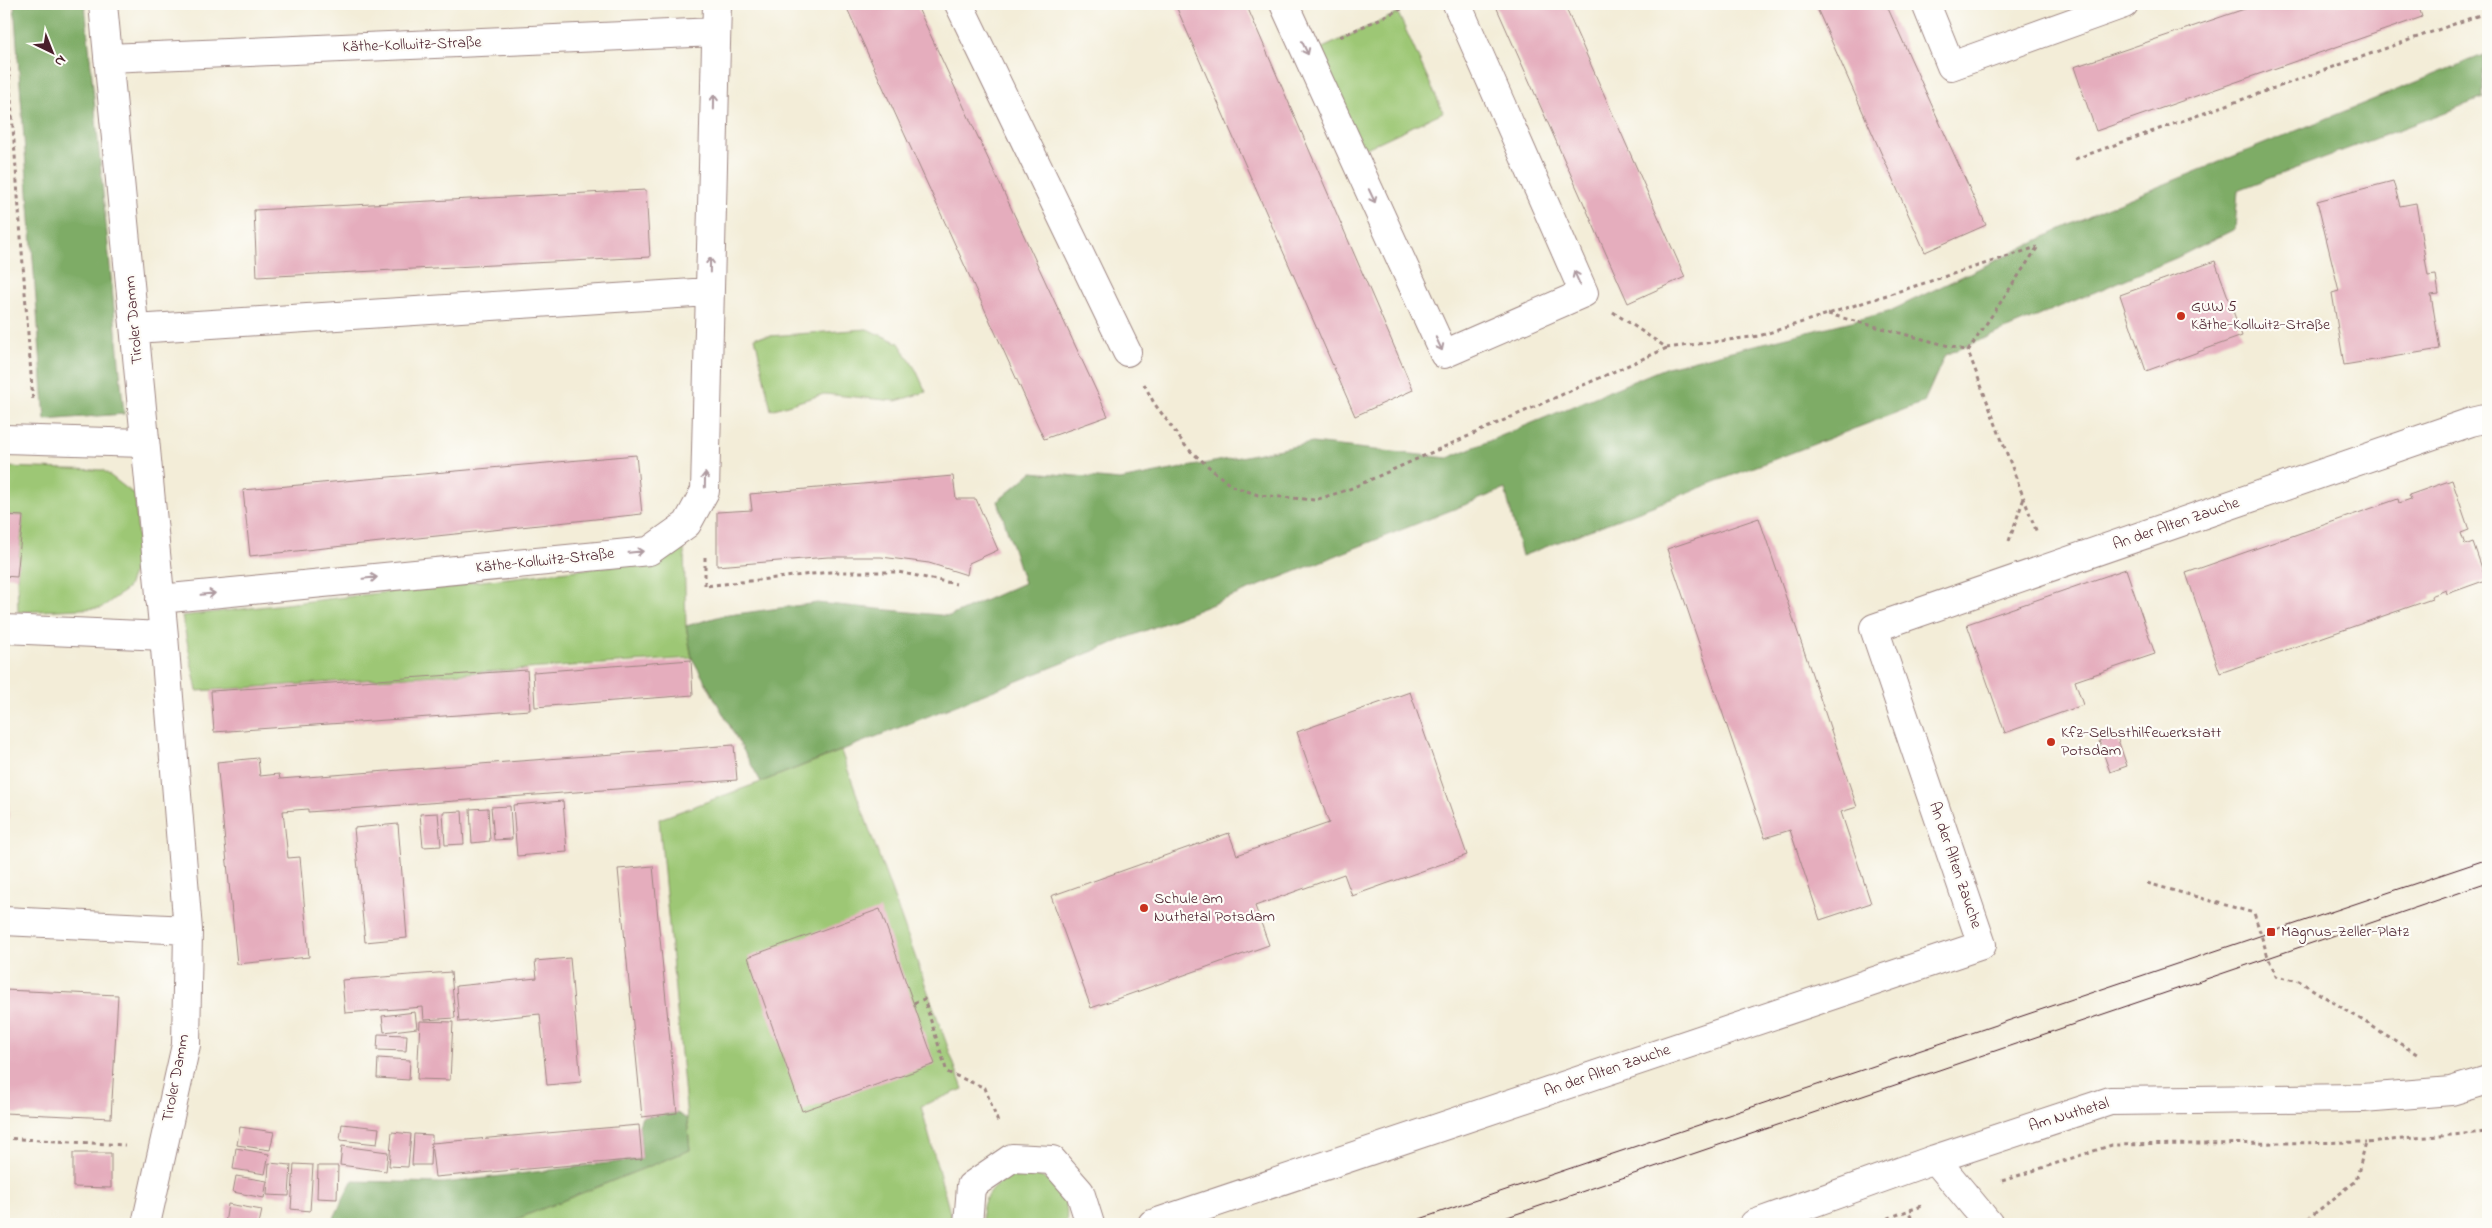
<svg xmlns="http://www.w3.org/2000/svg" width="2492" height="1228" font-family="'Indie Flower',sans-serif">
	<rect width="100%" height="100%" fill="#fdfcf7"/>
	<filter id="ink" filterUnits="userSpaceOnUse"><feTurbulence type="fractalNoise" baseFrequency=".02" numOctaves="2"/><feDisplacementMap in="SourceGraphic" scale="10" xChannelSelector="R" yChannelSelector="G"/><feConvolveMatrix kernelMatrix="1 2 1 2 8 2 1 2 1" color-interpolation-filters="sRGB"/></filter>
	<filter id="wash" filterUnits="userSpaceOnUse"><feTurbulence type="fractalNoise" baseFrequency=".0096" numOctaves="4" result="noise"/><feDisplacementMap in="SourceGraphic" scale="20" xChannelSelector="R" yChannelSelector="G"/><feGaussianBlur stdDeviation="1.12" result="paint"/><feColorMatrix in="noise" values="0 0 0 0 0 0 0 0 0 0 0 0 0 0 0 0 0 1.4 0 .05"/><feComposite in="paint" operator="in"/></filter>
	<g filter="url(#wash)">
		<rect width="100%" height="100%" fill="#f3edd8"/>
		<path fill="#9dc774" stroke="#747350" d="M1398 13 1443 112 1362 150 1316 51Z
			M867 329 899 343 916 370 926 392 896 401 824 394 771 410 755 337Z
			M4 467 103 470 135 495 139 558 127 589 101 608 18 612 17 577 23 516 4 515Z
			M684 548 686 626 692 658 197 691 182 616 645 562Z
			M841 751 963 1089 921 1106 953 1224H504L690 1150 659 819 761 782Z
			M1023 1172C1052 1177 1071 1193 1066 1224H983C977 1196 999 1178 1023 1172Z"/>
		<path fill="#7eac66" stroke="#646648" d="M14 4H85L124 414 45 420Z
			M2483 55V98L2238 190 2235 229 2176 258 1945 355 1924 402 1522 556 1505 489 761 782 692 658 686 626 721 616 817 603 950 616 1024 583 998 501 1032 472 1120 480 1312 443 1448 458 1667 367 1888 312 2101 210Z
			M677 1113 687 1119 690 1150 504 1224H331L352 1181 444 1183 642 1159 639 1125 642 1117Z"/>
		<g id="blocks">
			<path fill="#e5adbd" d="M845 4H916L1108 416 1044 439Z
				M1175 4H1246L1413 390 1355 416Z
				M1495 4H1564L1685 277 1628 303Z
				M1815 4H1886L1986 225 1925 252Z
				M2259 4H2418L2422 17 2096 131 2074 67Z
				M2393 181 2400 206 2416 203 2428 276 2436 275 2439 294 2431 295 2440 349 2344 365 2332 293 2339 291 2317 201Z
				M646 190 650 257 257 277 254 210Z
				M2215 261 2242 336 2146 371 2120 295Z
				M636 455 642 514 250 556 243 490Z
				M953 476 956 499H976L998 550 969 563 967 575 929 563 881 557H828L717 566V512L752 510 750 494Z
				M2452 480 2469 530 2461 533 2465 545 2473 542 2486 580 2447 594 2446 590 2431 596 2432 599 2220 673 2186 573 2398 499 2399 503 2411 499 2409 495Z
				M4 515 23 516 17 577 4 576Z
				M1759 518 1857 807 1841 812 1871 903 1820 920 1790 830 1765 838 1667 549Z
				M2126 569 2155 654 2075 681 2083 705 2005 733 1967 624Z
				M691 660 693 695 535 707 533 672Z
				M527 670 530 710 214 732 211 691Z
				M1410 692 1467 855 1352 896 1344 874 1255 906 1269 945 1091 1008 1051 896 1229 833 1237 855 1329 823 1297 732Z
				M2116 734 2127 766 2110 772 2099 741Z
				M734 745 737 780 308 812V809L283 811 288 858 300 857 309 957 237 964 217 762 258 758 260 776 279 774 280 779Z
				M4 798H9L7 866H4Z
				M563 801 567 852 517 856 513 805Z
				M510 806 512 839 494 840 491 807Z
				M488 808 490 841 472 843 470 809Z
				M462 811 464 844 445 845 443 812Z
				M438 813 441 846 423 847 420 814Z
				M398 824 407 938 365 942 354 828Z
				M653 866 677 1113 642 1117 618 869Z
				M880 909 935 1064 802 1111 748 957Z
				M570 958 581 1082 547 1085 540 1014 459 1022 456 986 537 978 535 961Z
				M451 972 455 1018 424 1020 423 1007 345 1013 342 980Z
				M4 990 118 995 111 1118 4 1113Z
				M415 1012 417 1028 384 1032 382 1016Z
				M420 1021 453 1022 450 1080 417 1079Z
				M378 1034 407 1035 406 1051 377 1050Z
				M378 1058 410 1060 409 1080 377 1078Z
				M342 1124 379 1128 377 1144 340 1140Z
				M639 1125 642 1159 435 1177 431 1143 430 1165H412L414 1134 432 1135V1143Z
				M240 1127 274 1132 270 1150 237 1145Z
				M392 1132 411 1134 408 1167 389 1166Z
				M342 1146 388 1152 386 1171 340 1165Z
				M236 1148 269 1154 265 1174 233 1169Z
				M73 1153H111V1188L73 1187Z
				M269 1163 291 1165 289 1196 267 1195Z
				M294 1164 313 1165 310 1211 291 1209Z
				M318 1166H338L337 1199 317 1198Z
				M236 1176 267 1181 264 1198 233 1192Z
				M228 1204 262 1210 259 1224H225Z"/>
		</g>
	</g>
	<g filter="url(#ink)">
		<use href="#blocks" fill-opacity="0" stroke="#9e8682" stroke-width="1"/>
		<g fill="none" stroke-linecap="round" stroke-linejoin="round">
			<g stroke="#9e8682" stroke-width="30">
				<path id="minor" d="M103 4 164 636 188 930 186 1045 146 1224
					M959 4 1127 352
					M1284 4 1444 354 1584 293 1457 4
					M1926 4 1951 66 2124 4
					M108 58 716 32
					M135 329 709 292
					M4 439 144 443
					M160 599 649 551 687 524 705 491 717 4
					M4 629 164 636
					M4 921 188 930
					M1935 1159 1989 1224
					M968 1224 971 1186 1012 1158 1052 1160 1080 1192 1090 1224
					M1152 1224 1982 945 1874 628 2471 422 2488 418
					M1754 1224 1935 1159 2110 1101 2363 1098 2451 1091 2488 1080"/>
			</g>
			<path stroke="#9e8682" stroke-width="3" stroke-dasharray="4 4" stroke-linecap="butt" d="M4 4 33 402
				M2234 4 2237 11
				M1340 37 1412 4
				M2075 159 2488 12
				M2037 248 1968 351 2037 533
				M1613 312 1667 348 1759 336 2037 247
				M1828 314 1968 351
				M1144 384 1154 403 1187 448 1230 485 1258 495 1315 500 1347 490 1667 348
				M2009 541 2024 498
				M705 557V586L830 572H898L956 584
				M2147 883 2254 913 2268 957 2276 976 2299 981 2420 1056
				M914 1003 924 999 947 1072 985 1088 999 1125
				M4 1138 125 1145
				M2002 1181 2112 1145 2366 1142
				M1910 1210 1925 1205
				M1873 1224 1907 1211 1918 1224
				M2301 1224 2356 1181 2366 1142 2488 1132"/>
			<use href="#minor" stroke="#fff" stroke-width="28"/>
			<path stroke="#4a1f2b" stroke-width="1" d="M1405 1224 2488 859
				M1487 1224 2488 883"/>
		</g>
		<defs><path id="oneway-shaft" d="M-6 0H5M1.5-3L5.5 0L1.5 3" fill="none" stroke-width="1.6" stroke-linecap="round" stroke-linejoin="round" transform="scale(1.25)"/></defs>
		<g stroke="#ae9aa0">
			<use href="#oneway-shaft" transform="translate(1305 48) rotate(65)"/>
			<use href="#oneway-shaft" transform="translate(714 102) rotate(-89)"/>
			<use href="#oneway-shaft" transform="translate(1372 196) rotate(65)"/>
			<use href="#oneway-shaft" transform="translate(710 265) rotate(-89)"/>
			<use href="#oneway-shaft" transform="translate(1577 278) rotate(-114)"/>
			<use href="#oneway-shaft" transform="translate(1439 344) rotate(65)"/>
			<use href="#oneway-shaft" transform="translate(705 480) rotate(-89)"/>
			<use href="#oneway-shaft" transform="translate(636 552) rotate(-6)"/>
			<use href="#oneway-shaft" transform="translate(370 578) rotate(-6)"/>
			<use href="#oneway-shaft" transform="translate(208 594) rotate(-6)"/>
		</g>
	</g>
	<g fill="#c8321e" stroke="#fdfcf7" stroke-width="2">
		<circle cx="2181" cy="316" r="5"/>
		<circle cx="2051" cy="742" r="5"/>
		<circle cx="1144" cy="908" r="5"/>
		<rect x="2266" y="927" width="10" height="10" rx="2.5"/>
	</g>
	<g text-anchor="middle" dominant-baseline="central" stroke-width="4.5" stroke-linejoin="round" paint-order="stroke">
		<g font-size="16" fill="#4a1f2b" stroke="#fdfcf7">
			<text transform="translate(412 45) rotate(-2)">Käthe-Kollwitz-Straße</text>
			<text transform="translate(134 320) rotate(-95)">Tiroler Damm</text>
			<text transform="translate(2176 524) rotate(-19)">An der Alten Zauche</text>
			<text transform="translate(545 561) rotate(-6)">Käthe-Kollwitz-Straße</text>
			<text transform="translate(1955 865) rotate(71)">An der Alten Zauche</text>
			<text transform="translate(1607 1071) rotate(-19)">An der Alten Zauche</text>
			<text transform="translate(176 1078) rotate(-79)">Tiroler Damm</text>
			<text transform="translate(2069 1115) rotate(-17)">Am Nuthetal</text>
		</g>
		<g font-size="16" fill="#4a1f2b" stroke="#fdfcf7" text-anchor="start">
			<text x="2191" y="307">GUW 5<tspan x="2191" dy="18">Käthe-Kollwitz-Straße</tspan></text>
			<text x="2061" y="733">Kfz-Selbsthilfewerkstatt<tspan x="2061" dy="18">Potsdam</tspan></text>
			<text x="1154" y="899">Schule am<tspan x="1154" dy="18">Nuthetal Potsdam</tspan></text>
			<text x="2281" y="932">Magnus-Zeller-Platz</text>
		</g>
	</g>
	<rect width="2492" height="1228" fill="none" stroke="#fdfcf7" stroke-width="20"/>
	<g transform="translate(52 52) rotate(137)" stroke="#fdfcf7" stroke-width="4" paint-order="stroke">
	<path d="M0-4L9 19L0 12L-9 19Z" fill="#4a1f2b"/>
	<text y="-8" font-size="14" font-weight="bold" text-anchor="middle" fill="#4a1f2b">N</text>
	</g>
</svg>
